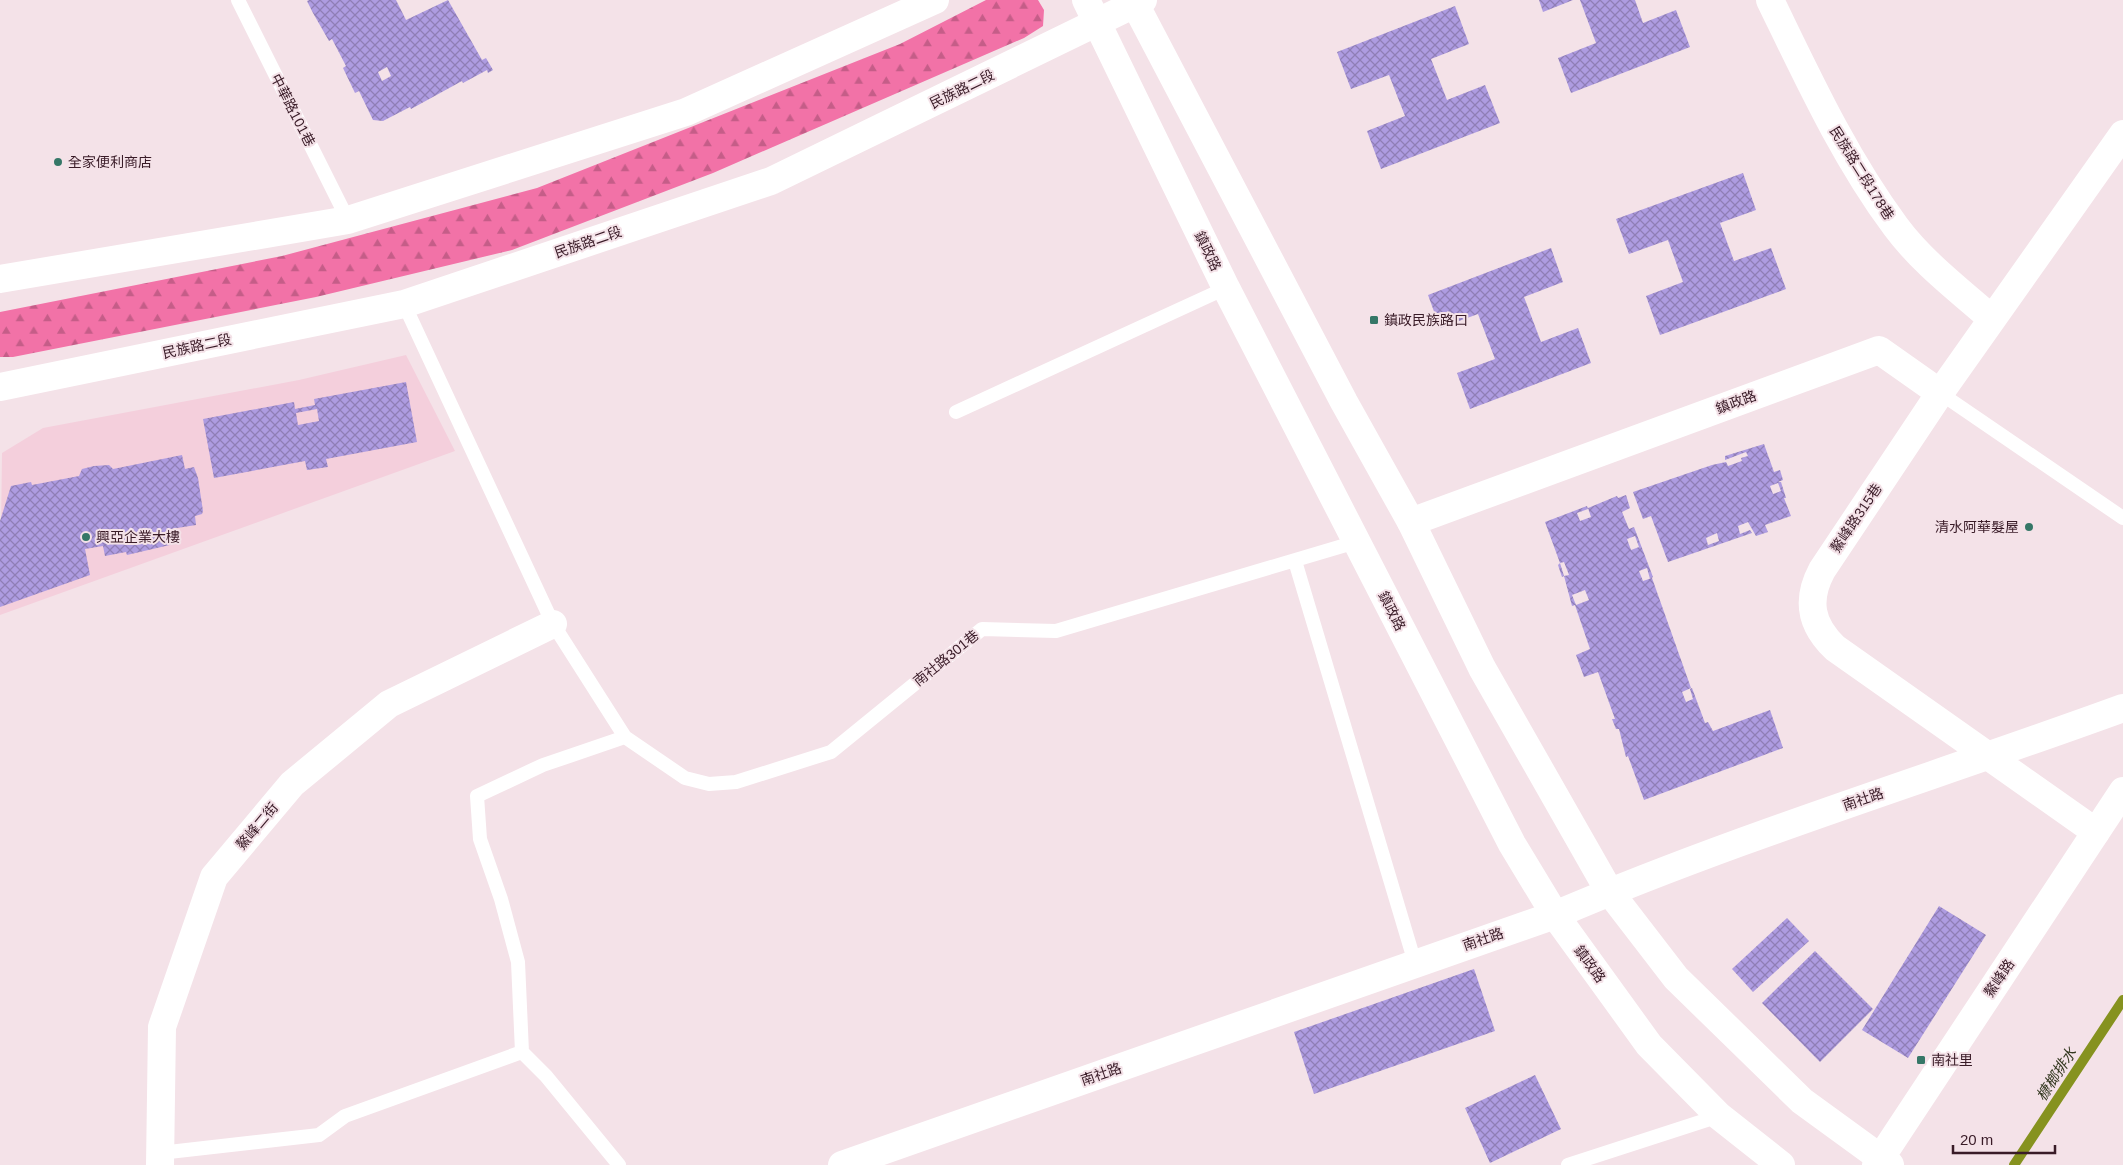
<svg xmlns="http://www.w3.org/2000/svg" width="2123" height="1165" font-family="Helvetica,'Noto Sans TC',sans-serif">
	<defs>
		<pattern id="forest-firs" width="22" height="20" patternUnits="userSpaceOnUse" patternTransform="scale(1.25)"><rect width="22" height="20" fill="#f272a7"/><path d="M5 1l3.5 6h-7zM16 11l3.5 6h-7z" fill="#c55d88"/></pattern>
		<pattern id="building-cross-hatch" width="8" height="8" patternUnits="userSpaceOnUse" patternTransform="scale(1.25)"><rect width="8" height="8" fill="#ae9ce1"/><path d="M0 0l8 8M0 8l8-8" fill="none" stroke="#8f7eb6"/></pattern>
	</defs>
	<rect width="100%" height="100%" fill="#f4e2e8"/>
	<path fill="#f4cfdc" d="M406 355 455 451 0 615 2 453 43 428 299 380Z"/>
	<path fill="url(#forest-firs)" d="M986 0H1038L1044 10 1043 26 1024 38 713 173 512 250 316 297 13 357H0V312L282 256 537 188 900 44Z"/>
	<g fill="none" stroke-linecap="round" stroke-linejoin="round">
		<path stroke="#86921f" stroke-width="10" d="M2014 1165 2123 1000"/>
	</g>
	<path fill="url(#building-cross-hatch)" fill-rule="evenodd" d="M309 0H396L406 20 448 0 482 60 486 58 493 70 488 73 487 70 463 83 462 81 411 109 410 107 383 121 373 120 359 91 355 93 343 68 346 66 332 39 329 41 313 13 307 1ZM387 67 391 76 382 81 378 72Z
		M1539 0H1573L1543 12Z
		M1580 0H1635L1643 23 1676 10 1690 47 1571 93 1558 58 1596 43Z
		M1455 6 1469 44 1431 59 1447 100 1485 85 1500 123 1381 169 1367 131 1405 116 1389 75 1351 89 1337 52Z
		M1743 173 1756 210 1720 223 1734 261 1771 248 1786 289 1660 335 1646 296 1683 282 1668 240 1629 254 1616 219Z
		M1551 248 1563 282 1524 297 1541 342 1578 328 1591 363 1470 409 1457 373 1495 359 1478 314 1440 328 1428 295Z
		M406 382 417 442 326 459 328 467 307 470 305 461 214 478 203 419 294 402 295 409 315 405 314 399ZM317 409 319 421 298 425 296 413Z
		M1764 444 1774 472 1780 470 1783 480 1778 482H1781L1786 498H1784L1791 516 1765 525 1768 532 1756 536 1748 522 1738 526 1740 534 1750 530 1752 533 1668 562 1651 516 1643 519 1633 492 1712 465 1726 462 1728 466 1742 461 1741 458 1748 456 1746 452 1725 460V456ZM1778 483 1781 491 1773 494 1770 486ZM1717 533 1719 541 1708 545 1706 538Z
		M182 455 185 469 194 467 198 478 203 511 202 514 195 516 196 525 171 529 174 544 127 555 126 552 105 556 103 546 85 549 90 575 0 607V521L11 486 31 482 32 485 79 476 82 469 94 466 109 465 113 469 118 468Z
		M1626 495 1630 508 1622 512 1629 529 1634 527 1653 577 1650 579 1647 568 1639 571 1643 581 1652 578 1691 688 1682 692 1686 702 1693 699 1690 689 1692 688 1705 723 1708 722 1713 731 1770 710 1783 748 1644 800 1628 756 1626 757 1619 729H1616L1612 719H1615L1598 672 1584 677 1576 655 1590 649 1575 605 1572 606 1564 576 1562 577 1558 565 1560 563 1564 576 1569 575 1564 562 1560 563 1545 522 1587 506 1588 509 1577 513 1580 521 1591 517 1588 508 1617 496 1618 498ZM1635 536 1639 547 1631 550 1627 539ZM1585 590 1589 600 1576 605 1572 595Z
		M1939 906 1986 935 1908 1058 1862 1030Z
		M1787 918 1809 941 1753 992 1732 969Z
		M1815 951 1873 1009 1820 1062 1762 1003Z
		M1474 969 1495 1031 1314 1094 1294 1032Z
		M1535 1075 1561 1129 1490 1163 1465 1108Z"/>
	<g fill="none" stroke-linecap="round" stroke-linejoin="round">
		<path stroke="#fff" stroke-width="14" d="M238 0 348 220
			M404 304 553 624 625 737 685 778 709 784 736 782 831 752 982 629 1056 631 1356 542
			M1940 393 2123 518
			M956 412 1226 288
			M1295 561 1415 963
			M160 1153 319 1135 345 1116 522 1052
			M619 1165 546 1076 522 1052 518 962 501 899 480 839 477 796 543 765 625 737
			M1568 1165 1719 1116"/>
		<path stroke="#fff" stroke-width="28" d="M1770 0C1808 78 1844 157 1896 227 1922 262 1959 290 1992 319
			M1411 522 1879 350 1940 393
			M2096 832 1835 648C1810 624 1806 600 1822 570L1940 393 2123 134
			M160 1165 162 1027 214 877 292 784 389 704 553 624
			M842 1165 1555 915C1740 836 1934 777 2123 708"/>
		<path stroke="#fff" stroke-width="28" d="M1086 0 1226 288 1512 844 1555 915 1649 1045 1719 1116 1781 1165
			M1133 0 1344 402 1411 522 1482 668 1609 891 1676 978 1802 1101 1890 1165
			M0 279 348 220 686 112 935 0
			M0 387 404 304 771 181 1143 0
			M1876 1165 2123 791"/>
	</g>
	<g fill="#357767" stroke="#f4e2e8" stroke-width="2">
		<circle cx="58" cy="162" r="5"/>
		<rect x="1369" y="315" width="10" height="10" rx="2.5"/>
		<circle cx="2029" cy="527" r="5"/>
		<circle cx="86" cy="537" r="5"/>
		<rect x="1916" y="1055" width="10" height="10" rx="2.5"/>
	</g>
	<g text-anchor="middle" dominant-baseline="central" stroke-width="4" stroke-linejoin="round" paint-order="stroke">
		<g font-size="14" fill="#391b27" stroke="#f4e2e8">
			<text transform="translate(962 89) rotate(-26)">民族路二段</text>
			<text transform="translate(293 110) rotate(63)">中華路101巷</text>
			<text transform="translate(1862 173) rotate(58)">民族路二段178巷</text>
			<text transform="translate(588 242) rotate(-19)">民族路二段</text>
			<text transform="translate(1208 251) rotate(64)">鎮政路</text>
			<text transform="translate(197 346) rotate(-12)">民族路二段</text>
			<text transform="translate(1736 402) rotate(-20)">鎮政路</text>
			<text transform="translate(1856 518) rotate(-56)">鰲峰路315巷</text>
			<text transform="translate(1392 611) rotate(63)">鎮政路</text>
			<text transform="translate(946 658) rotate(-39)">南社路301巷</text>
			<text transform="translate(1863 799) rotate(-19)">南社路</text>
			<text transform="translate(257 826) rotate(-50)">鰲峰二街</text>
			<text transform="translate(1483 939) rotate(-19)">南社路</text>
			<text transform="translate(1590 964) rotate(54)">鎮政路</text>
			<text transform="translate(1999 978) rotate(-56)">鰲峰路</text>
			<text transform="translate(1101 1074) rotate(-19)">南社路</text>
		</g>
		<g font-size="14" fill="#391b27" stroke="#f4e2e8" text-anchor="start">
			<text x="68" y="162">全家便利商店</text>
			<text x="1384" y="320">鎮政民族路口</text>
			<text x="2019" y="527" text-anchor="end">清水阿華髮屋</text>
			<text x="96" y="537">興亞企業大樓</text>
			<text x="1931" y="1060">南社里</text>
		</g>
		<g font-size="15" font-style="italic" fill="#343820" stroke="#f4e2e8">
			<text transform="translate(2056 1074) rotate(-57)">槺榔排水</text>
		</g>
	</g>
	<path d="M1953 1145v8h102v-8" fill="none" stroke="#391b27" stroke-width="2.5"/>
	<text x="1960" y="1145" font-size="15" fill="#391b27" stroke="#f4e2e8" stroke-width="4" paint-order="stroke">20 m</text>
</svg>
